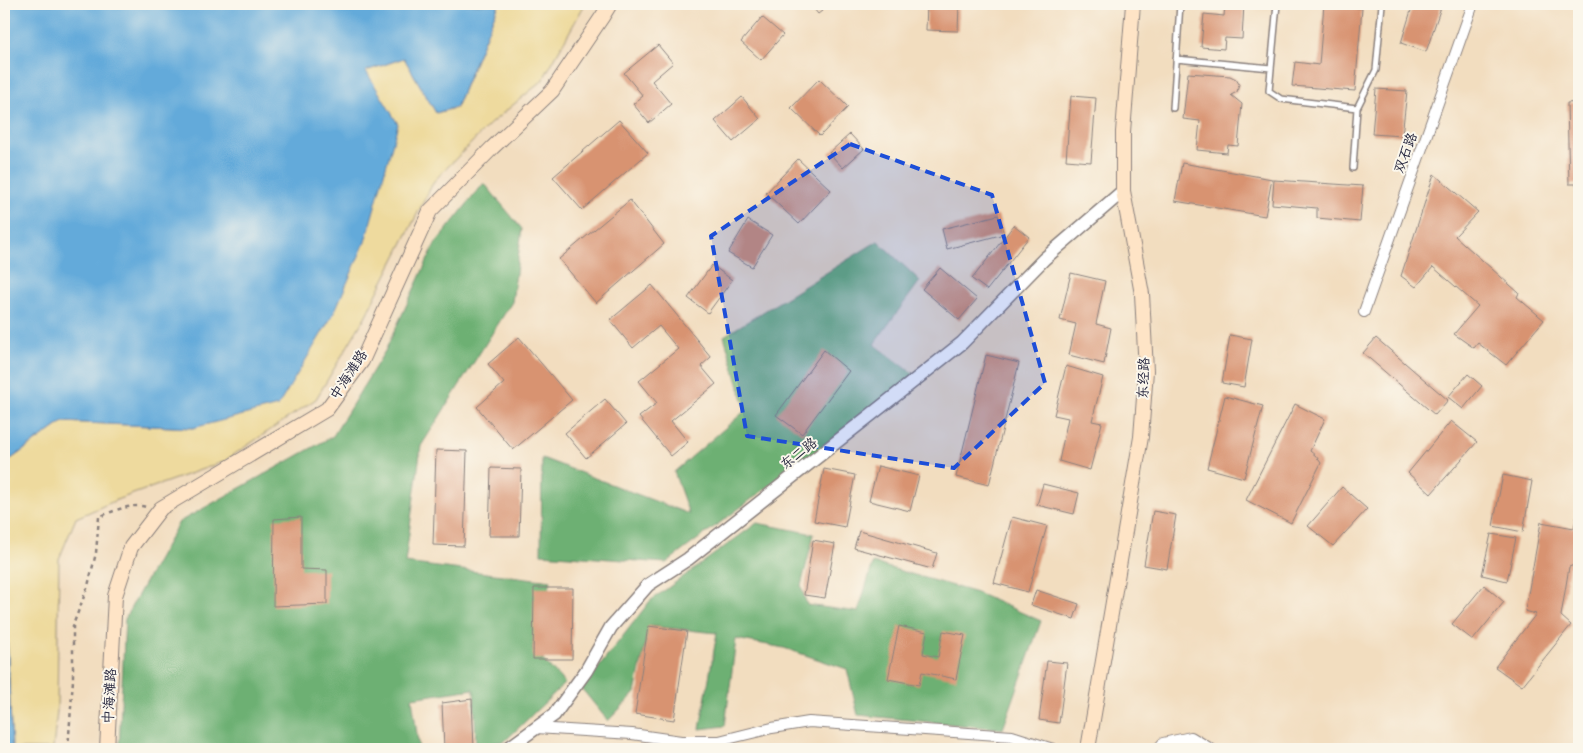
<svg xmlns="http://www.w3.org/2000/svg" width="1583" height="753" font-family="Kalam,'LXGW WenKai TC',sans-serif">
	<rect width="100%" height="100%" fill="#fbf7ec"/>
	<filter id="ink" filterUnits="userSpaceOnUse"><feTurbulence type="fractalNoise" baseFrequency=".02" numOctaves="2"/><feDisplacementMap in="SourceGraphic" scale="10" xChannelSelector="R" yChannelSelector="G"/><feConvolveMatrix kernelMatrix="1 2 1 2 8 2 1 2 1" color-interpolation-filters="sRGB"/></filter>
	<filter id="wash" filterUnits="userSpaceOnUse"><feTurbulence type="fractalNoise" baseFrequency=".0096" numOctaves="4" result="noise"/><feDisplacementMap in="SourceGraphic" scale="20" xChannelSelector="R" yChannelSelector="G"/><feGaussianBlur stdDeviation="1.12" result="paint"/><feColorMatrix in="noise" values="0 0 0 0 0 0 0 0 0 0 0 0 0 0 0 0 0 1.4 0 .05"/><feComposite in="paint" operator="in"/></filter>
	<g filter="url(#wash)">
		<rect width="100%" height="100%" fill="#f2ddbf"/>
		<path fill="#6db073" stroke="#486957" d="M484 183 522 229 512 302 421 446 405 563 551 581 532 649 565 683 505 741 476 746 474 689 412 698 419 749H119L125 618 179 522 333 436 385 351 435 244Z
			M878 241 920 281 874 344 915 375 894 393 666 563 541 554 542 458 689 514 674 472 746 410 724 336Z
			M757 523 814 534 801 586 807 605 858 612 873 563 977 593 1041 621 1003 729 858 715 847 669 784 648 736 639 725 726 700 729 717 633 649 626 635 693 608 721 582 689 650 601Z"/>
		<path fill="#eeda9e" stroke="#887e6c" d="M499 4H585L542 81 490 124 434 181 365 317 316 399 223 462 119 499 76 518 59 559 57 711 53 749H12L4 566V464L63 422 193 428 366 71 404 58 436 113 456 108Z"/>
		<path fill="#63aada" stroke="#42668a" d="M4 4H499L456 107 436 113 404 58 366 71 398 124 365 242 334 313 278 406 193 428 63 422 4 464Z
			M4 566 12 749H4Z"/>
		<g id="blocks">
			<path fill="#d89371" d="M810 4H831L818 14Z
				M927 4H959L958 31 926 30Z
				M1225 4H1244L1242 39 1225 38 1224 49 1201 47 1204 14 1224 16Z
				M1324 4H1357V8H1362L1355 91 1292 86 1295 62 1319 65Z
				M1413 4H1442L1426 52 1401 43Z
				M762 17 783 35 761 60 741 42Z
				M658 45 673 63 652 81 671 104 649 123 633 104 643 96 624 73Z
				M1188 73 1230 76 1236 79 1239 84 1237 92 1231 95 1242 104 1238 146 1228 145 1227 153 1197 150 1200 121 1183 119Z
				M819 79 848 107 820 136 791 108Z
				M1376 89 1407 91 1402 136 1372 134Z
				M1071 96 1096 98 1091 162 1066 160Z
				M742 97 760 119 733 142 715 121Z
				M1579 102V184H1569L1567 103Z
				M619 120 648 153 582 210 553 177Z
				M850 134 864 149 843 168 829 153Z
				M798 159 831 190 799 224 766 193Z
				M1182 163 1272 179 1265 216 1175 201Z
				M1434 174 1478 212 1455 236 1519 293 1517 297 1544 320 1506 365 1478 343 1474 348 1454 334 1478 306 1433 267 1416 287 1401 276Z
				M1274 180 1363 186 1360 222 1317 218V208L1272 204Z
				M630 200 664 244 596 303 559 259Z
				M998 215 1004 234 947 249 942 229Z
				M748 220 772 235 752 267 728 253Z
				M1014 225 1029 237 987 290 972 279Z
				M712 265 732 280 708 313 688 298Z
				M940 268 977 299 959 320 922 289Z
				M1071 273 1105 281 1096 324 1111 328 1104 364 1069 355 1076 324 1060 320Z
				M652 285 711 357 701 366 716 384 671 421 688 442 671 456 639 417 657 403 639 381 678 349 659 326 633 348 610 320Z
				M1230 335 1252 339 1244 387 1222 383Z
				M519 337 572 400 513 450 477 407 504 383 488 364Z
				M1376 338 1448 400 1435 415 1363 353Z
				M824 350 849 371 802 434 776 415Z
				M986 355 1019 363 989 485 956 477Z
				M1066 366 1103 377 1092 421 1102 423 1090 470 1059 461 1068 418 1054 415Z
				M1468 374 1482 386 1463 409 1448 397Z
				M1225 396 1263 406 1244 478 1207 468Z
				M605 399 626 424 586 458 565 433Z
				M1295 404 1325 419 1310 451 1316 456 1321 463 1291 523 1246 500Z
				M1451 421 1477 442 1431 494 1408 473Z
				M436 450 467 451 464 546 433 545Z
				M878 466 919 476 910 511 869 501Z
				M491 468 521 469 519 536H489Z
				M824 469 855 475 845 527 814 521Z
				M1503 475 1532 481 1523 532 1493 526Z
				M1043 484 1079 493 1074 514 1037 505Z
				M1342 487 1367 509 1333 546 1308 526Z
				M1578 510 1579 563 1569 567 1561 616 1571 625 1522 686 1495 667 1536 614 1525 611 1541 522 1574 528Z
				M1153 511 1176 515 1167 569 1144 565Z
				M301 517V569L327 570V604L273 606 274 519Z
				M1012 517 1047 526 1028 592 994 583Z
				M859 531 937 553 932 569 854 548Z
				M1491 534 1516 538 1507 581 1482 575Z
				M813 540 835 544 825 598 804 595Z
				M1484 585 1504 602 1473 640 1452 624Z
				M534 588H573L572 659H533Z
				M1036 590 1079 604 1074 619 1031 605Z
				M648 626 687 631 674 720 635 714Z
				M899 626 927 632 923 654 938 657 943 631 965 635 956 679 922 672 919 685 888 679Z
				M1047 661 1067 663 1059 723 1039 720Z
				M472 699 474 749H444L442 703Z"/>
		</g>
	</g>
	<g filter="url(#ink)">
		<use href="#blocks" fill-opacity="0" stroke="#8a807d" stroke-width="1"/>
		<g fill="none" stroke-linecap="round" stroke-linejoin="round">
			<g stroke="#8a807d" stroke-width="8">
				<path id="service" d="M1277 4 1269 91 1281 99 1357 108
					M1176 59 1271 68
					M1173 108 1180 4
					M1353 168 1357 108 1376 70 1382 4"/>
			</g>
			<g stroke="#8a807d" stroke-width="12">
				<path id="minor" d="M1364 312 1473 4
					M536 728 632 734 681 741H719L772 728 809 722 1012 736 1053 749
					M1158 749 1163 743 1191 737 1211 749"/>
			</g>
			<g stroke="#8a807d" stroke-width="15">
				<path id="tertiary" d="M507 749 554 715 586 671 611 627 648 585 688 559 962 343 1044 259 1123 191"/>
			</g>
			<g stroke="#8a807d" stroke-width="16">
				<path id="secondary" d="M107 749 115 596 131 547 161 508 327 409 362 361 430 211 492 148 552 91 602 17 610 4
					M1088 749 1141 437 1146 371 1142 294 1123 191V132L1133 4"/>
			</g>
			<path stroke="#8a807d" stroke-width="2.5" stroke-dasharray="4 4" stroke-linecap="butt" d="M68 749 73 680V625L88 586 96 553 99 517C113 511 131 503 146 507"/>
			<use href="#service" stroke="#fff" stroke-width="5"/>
			<use href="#minor" stroke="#fff" stroke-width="10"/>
			<use href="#tertiary" stroke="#fff" stroke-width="12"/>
			<use href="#secondary" stroke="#fee4c6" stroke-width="14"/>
		</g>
	</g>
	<path fill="#1d4ed8" fill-opacity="0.2" stroke="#1d4ed8" stroke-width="4" stroke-dasharray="10 6" stroke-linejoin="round" d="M850 144 992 195 1045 383 954 468 747 436 711 236Z"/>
	<g text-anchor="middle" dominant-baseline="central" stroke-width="4" stroke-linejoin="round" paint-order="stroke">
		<g font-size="14" fill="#22223b" stroke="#fbf7ec">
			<text transform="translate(1406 153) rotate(-70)">双石路</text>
			<text transform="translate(349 375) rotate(-57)">中海滩路</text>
			<text transform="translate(1144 378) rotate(-88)">东经路</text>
			<text transform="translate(799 454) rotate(-38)">东二路</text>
			<text transform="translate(110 696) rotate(-87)">中海滩路</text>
		</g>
	</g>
	<rect width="1583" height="753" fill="none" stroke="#fbf7ec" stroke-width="20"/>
</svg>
